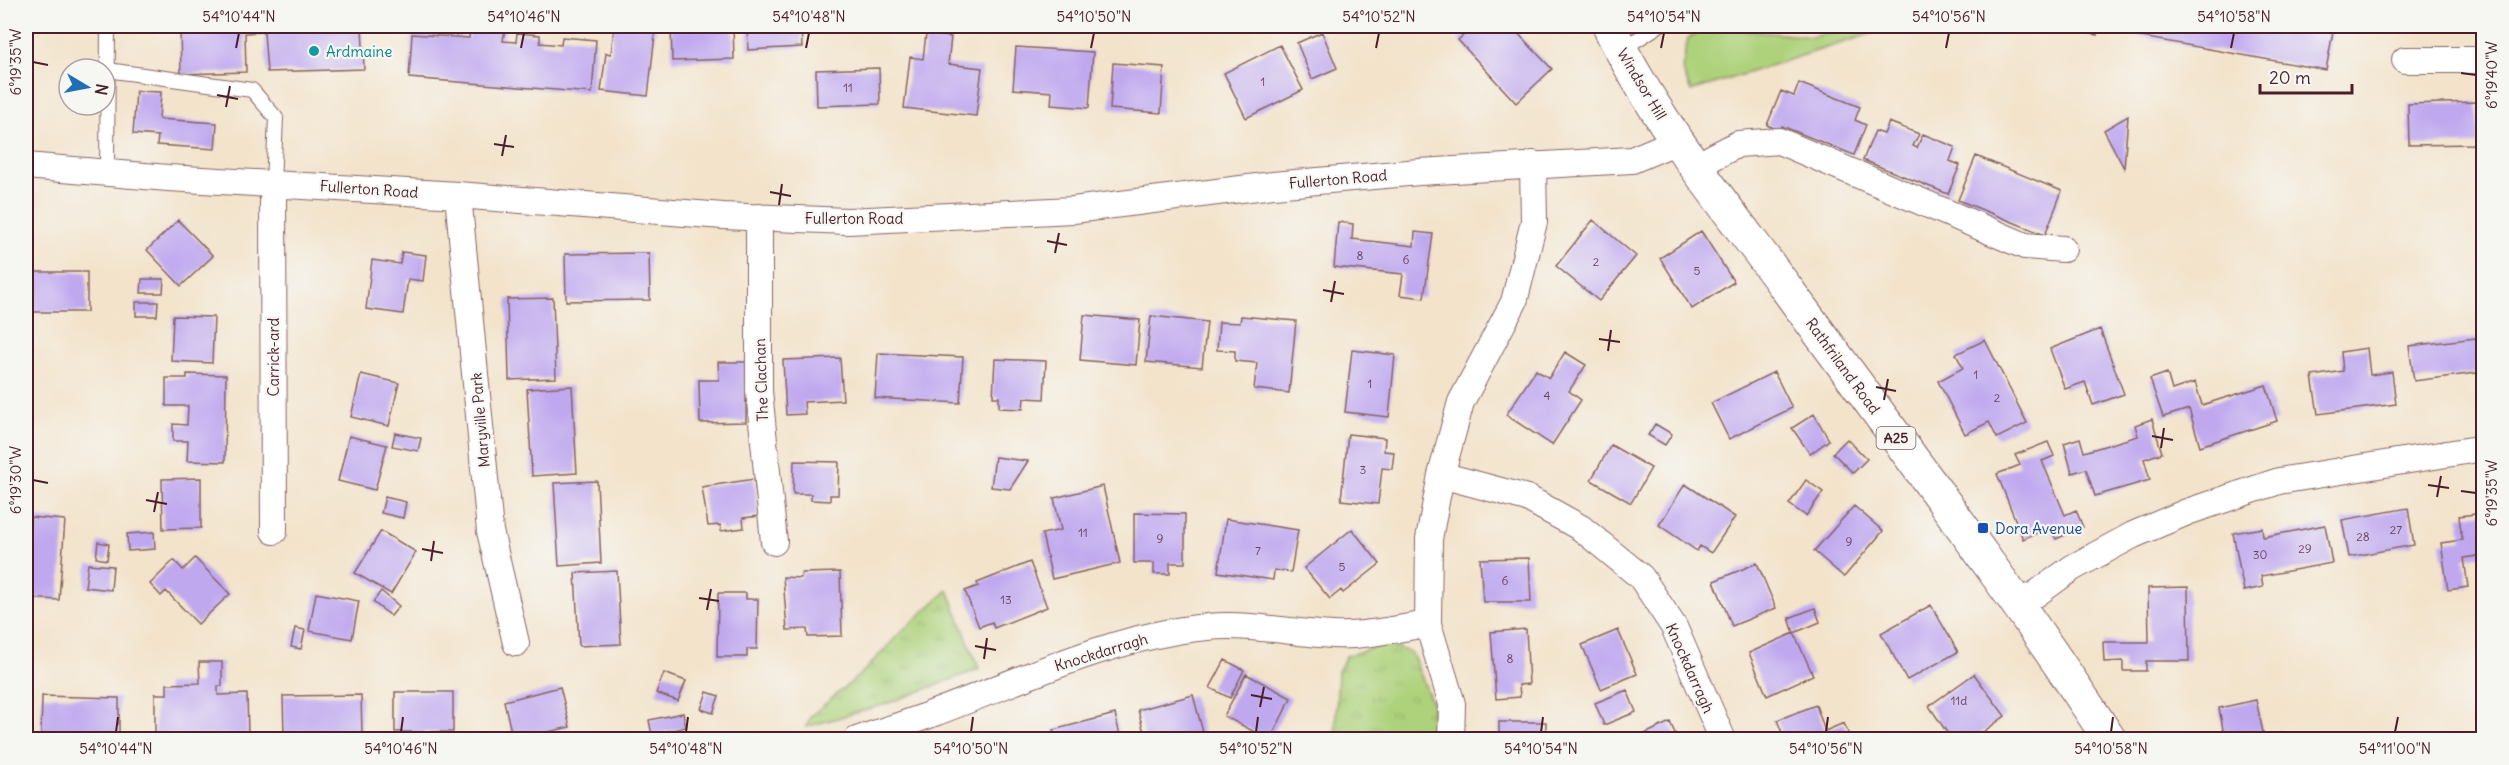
<svg xmlns="http://www.w3.org/2000/svg" width="2509" height="765" font-family="Delius,sans-serif">
	<defs>
		<pattern id="park-tufts" width="24" height="20" patternUnits="userSpaceOnUse" patternTransform="scale(1.5)"><rect width="24" height="20" fill="#aed27b"/><path d="M3 7l-1-3M5 7V3M7 7l1-3M15 17l-1-3M17 17v-4M19 17l1-3" fill="none" stroke="#97b46a"/></pattern>
	</defs>
	<rect width="100%" height="100%" fill="#f6f6f2"/>
	<filter id="ink" filterUnits="userSpaceOnUse"><feTurbulence type="fractalNoise" baseFrequency=".0167" numOctaves="2"/><feDisplacementMap in="SourceGraphic" scale="12" xChannelSelector="R" yChannelSelector="G"/><feConvolveMatrix kernelMatrix="1 2 1 2 8 2 1 2 1" color-interpolation-filters="sRGB"/></filter>
	<filter id="wash" filterUnits="userSpaceOnUse"><feTurbulence type="fractalNoise" baseFrequency=".008" numOctaves="4" result="noise"/><feDisplacementMap in="SourceGraphic" scale="24" xChannelSelector="R" yChannelSelector="G"/><feGaussianBlur stdDeviation="1.35" result="paint"/><feColorMatrix in="noise" values="0 0 0 0 0 0 0 0 0 0 0 0 0 0 0 0 0 1.4 0 .05"/><feComposite in="paint" operator="in"/></filter>
	<g filter="url(#wash)">
		<rect width="100%" height="100%" fill="#f3e3cb"/>
		<path fill="#aed27b" stroke="#7c7853" stroke-width="1.5" d="M1851 26H1895L1691 91 1682 69 1688 38 1710 27 1812 37Z"/>
		<path fill="url(#park-tufts)" stroke="#7c7853" stroke-width="1.5" d="M948 590 979 669 886 704 806 727 811 716 864 671 902 631Z
			M1387 644 1412 653 1432 703 1433 739H1335L1338 672 1346 656Z"/>
		<g id="blocks">
			<path fill="#c0a8ef" d="M180 26H362L364 69 267 72 264 32 245 33 246 72 181 74Z
				M470 26 505 29 503 41 516 42 517 33 540 35V43L561 45 562 37 596 40 592 93 409 78 412 34 469 38Z
				M614 26H656L648 96 601 91 606 53 611 54Z
				M671 26H733L734 59 672 61Z
				M747 26H801L802 47 748 50Z
				M1474 26H1511L1552 69 1516 103 1458 40Z
				M2052 26H2334L2326 70 2098 29 2097 35Z
				M1322 32 1337 68 1312 79 1297 43Z
				M926 34 951 37 948 64 982 68 976 116 904 108 910 57 923 59Z
				M1280 45 1303 90 1246 118 1224 73Z
				M1016 47 1093 52 1089 108 1051 105 1052 92 1013 89Z
				M1113 63 1164 67 1161 113 1110 109Z
				M879 68 880 104 817 106 816 70Z
				M1799 83 1860 107 1855 120 1866 125 1854 155 1782 126 1781 131 1767 125 1781 91 1794 96Z
				M136 91 161 92 159 119 217 123 215 149 157 145 158 136 133 134Z
				M2477 102 2478 144 2409 145 2408 104Z
				M2128 116 2124 168 2104 130Z
				M1889 122 1919 134 1913 146 1917 148 1923 134 1955 147 1950 161 1960 165 1948 194 1863 160 1875 131 1884 134Z
				M1976 156 2062 191 2045 235 1958 200Z
				M178 220 213 256 181 286 147 250Z
				M1593 220 1636 256 1599 301 1556 266Z
				M1338 222 1353 224 1352 239 1414 246 1415 232 1433 234 1424 298 1400 295 1403 274 1334 267Z
				M1701 231 1734 282 1692 309 1660 258Z
				M402 252 426 255 423 281 408 279 403 314 366 309 372 260 400 264Z
				M649 253 650 300 566 301 565 254Z
				M26 272H87V312H26Z
				M142 279H164L163 293H141Z
				M553 298 556 378 509 380 507 299Z
				M136 302H158L157 316H136Z
				M1084 315 1140 320 1136 365 1080 360Z
				M173 316 214 317 212 363 171 361Z
				M1151 316 1207 322 1202 367 1146 362Z
				M1241 316 1296 321 1289 393 1254 389 1257 363 1235 361V351L1217 350 1219 322 1240 323Z
				M2100 329 2124 394 2093 405 2085 382 2065 389 2050 349Z
				M2484 337V372L2414 381 2409 346Z
				M1985 340 2027 423 1997 438 1989 422 1965 434 1938 381 1963 368 1956 354Z
				M2367 348 2370 375 2392 372 2396 404 2318 414 2312 376 2343 371 2341 352Z
				M1352 350 1395 355 1389 417 1345 412Z
				M1565 352 1586 365 1569 391 1581 400 1552 445 1506 415 1536 370 1549 378Z
				M878 353 963 357 960 403 875 398Z
				M840 358 843 400 804 402 805 414 786 415 783 360Z
				M995 359 1046 361 1044 399 1024 398 1023 409 999 408V397H993Z
				M718 362H746V422L700 423 699 380H719Z
				M1774 372 1792 408 1729 439 1711 403Z
				M2167 373 2172 390 2195 382 2202 405 2266 385 2277 421 2200 446 2189 409 2163 417 2150 379Z
				M187 374 226 375 225 462 187 461 188 441H173V424L187 425 188 406H166V378H187Z
				M361 374 399 383 389 426 351 417Z
				M572 386 577 473 532 476 527 389Z
				M1814 414 1829 440 1810 454 1792 428Z
				M2152 419 2162 453 2144 459 2150 480 2095 496 2086 469 2072 473 2064 443 2080 438 2084 452 2138 436 2135 425Z
				M1655 424 1672 434 1665 445 1648 435Z
				M395 433 421 438 418 451 392 446Z
				M1348 434 1385 438 1384 451 1394 452 1392 469 1382 468 1378 504 1341 500Z
				M349 436 387 445 375 490 338 481Z
				M1847 439 1867 459 1853 473 1833 453Z
				M2048 442 2054 456 2042 461 2065 515 2076 510 2083 527 2056 539 2050 527 2023 539 1997 474 2020 465 2015 455Z
				M1611 445 1651 468 1631 503 1591 480Z
				M995 457 1028 461 1010 489 991 487Z
				M794 461 839 462 838 495H830V501L811 500V494H793Z
				M26 470 32 474 26 484Z
				M201 478V528L163 529 162 479Z
				M754 479 759 516 743 518 744 528 721 531 720 525 708 526 702 487Z
				M1806 480 1823 492 1806 516 1789 504Z
				M597 481 601 563 559 566 554 483Z
				M1685 484 1735 517 1711 553 1700 546 1697 551 1659 525Z
				M1103 486 1120 563 1052 579 1042 534 1061 530 1054 498Z
				M385 497 406 502 403 518 381 513Z
				M1854 506 1883 531 1844 577 1814 551Z
				M2408 508 2414 545 2349 557 2342 520Z
				M1134 513 1185 514V563H1170V574H1154V563H1134Z
				M2484 513V555L2464 558 2468 587 2448 590 2441 543 2462 540 2459 516Z
				M30 517 65 520 59 600 26 598Z
				M1226 519 1298 530 1291 572 1274 570 1273 580 1218 572Z
				M2325 525 2332 563 2261 576 2263 587 2244 591 2233 533 2262 528 2263 537Z
				M1352 529 1380 564 1343 593 1341 590 1330 599 1304 568Z
				M381 531 416 552 391 594 355 573Z
				M154 532 155 549 128 551 127 534Z
				M98 542 109 544 107 560 96 558Z
				M195 558 230 594 198 624 166 591 161 596 150 584 174 560 183 570Z
				M1529 558 1531 602H1483L1480 559Z
				M1030 562 1047 607 994 628 992 622 979 627 965 591 978 586 977 583Z
				M1757 563 1776 608 1732 626 1714 581Z
				M88 564 113 566 111 590 85 587Z
				M617 571 621 644 579 646 575 573Z
				M840 572 842 636 808 637 807 629 787 630 783 577 801 578 802 573Z
				M2188 587 2189 661H2146V671H2123V661L2104 662 2103 642H2149L2148 588Z
				M381 591 399 606 391 616 373 602Z
				M316 593 359 601 352 639 309 631Z
				M718 593H746V599H758L757 649H747V657H717Z
				M1931 605 1958 652 1907 680 1881 633Z
				M1815 608 1820 622 1794 633 1789 618Z
				M295 628 305 630 301 649 291 647Z
				M1526 629 1529 684 1519 685 1520 697 1496 699 1491 632Z
				M1618 630 1637 674 1601 689 1582 645Z
				M1794 633 1813 675 1767 696 1749 653Z
				M1225 660 1244 670 1230 698 1210 688Z
				M199 662H222V686H218V695L247 694 248 734 155 736V694H167V684L200 683Z
				M664 673 686 681 678 701 656 693Z
				M1246 674 1291 698 1270 740 1224 716Z
				M1974 674 2005 716 1972 740H1952L1929 706Z
				M560 687 570 727 513 740 504 701Z
				M1627 690 1636 712 1604 725 1595 703Z
				M395 692H453V732H395Z
				M707 692 719 696 713 713 701 709Z
				M361 695 362 734 284 735 283 696Z
				M1193 695 1204 736 1193 740H1146L1138 710Z
				M42 696 119 698V736L41 734Z
				M2256 700 2264 737 2283 733 2285 740H2225L2219 708Z
				M1816 705 1825 731 1844 723 1851 740H1785L1777 720Z
				M683 713 686 727 652 735 649 720Z
				M1115 714 1121 740H1056L1053 730Z
				M1499 722H1546V740H1499Z
				M1670 722 1678 740H1632Z"/>
		</g>
	</g>
	<g filter="url(#ink)">
		<use href="#blocks" fill-opacity="0" stroke="#856463" stroke-width="1.5"/>
		<g fill="none" stroke-linecap="round" stroke-linejoin="round">
			<g stroke="#856463" stroke-width="16">
				<path id="lane" d="M1621 50 1658 26
					M107 70 252 90 276 118 273 183
					M107 172 108 26"/>
			</g>
			<g stroke="#856463" stroke-width="28">
				<path id="street" d="M2405 60H2484
					M26 166 168 178 458 195 723 216 848 221 1073 210 1273 185 1419 172 1632 160 1677 141
					M1696 166 1738 144 1779 141 2025 246 2063 249
					M273 183 274 531
					M458 195 490 531 516 643
					M759 217V391L774 542
					M1441 475 1527 498 1581 528 1641 577 1674 627 1723 740
					M2016 603 2036 594 2072 568 2133 535 2187 512 2279 481 2484 448
					M857 740C882 731 909 723 934 713 1023 680 1111 636 1207 627 1250 623 1291 633 1333 635 1361 637 1400 628 1428 624
					M1451 740 1452 704 1428 624 1429 539 1441 475 1461 402 1514 302 1534 222 1533 164"/>
			</g>
			<g stroke="#856463" stroke-width="35">
				<path id="primary" d="M1609 26C1655 121 1724 204 1787 289 1896 438 2009 585 2110 740"/>
			</g>
			<use href="#lane" stroke="#fff" stroke-width="14"/>
			<use href="#street" stroke="#fff" stroke-width="26"/>
			<use href="#primary" stroke="#fff" stroke-width="33"/>
		</g>
	</g>
	<path fill="none" stroke="#4a1f2b" stroke-width="2" d="M236 48 239 33M521 48 524 33M806 48 809 33M1091 48 1094 33M1376 48 1379 33M1661 48 1664 33M1946 48 1949 33M2231 48 2234 33M33 62 48 65M2461 73 2476 75M217 95 238 99M226 107 230 86M494 144 514 147M502 156 506 135M770 192 791 196M779 205 782 184M1047 241 1067 245M1055 253 1059 233M1323 290 1344 294M1331 302 1335 281M1599 339 1620 342M1608 351 1611 330M1876 387 1896 391M1884 400 1888 379M2152 436 2173 440M2161 448 2164 428M33 480 48 483M2428 485 2449 488M2461 491 2476 493M2437 497 2441 476M146 500 167 504M154 512 158 492M422 549 443 553M431 561 434 541M699 598 719 601M707 610 711 589M975 646 996 650M984 659 987 638M1251 695 1272 699M1260 707 1264 687M116 732 118 717M401 732 403 717M686 732 688 717M971 732 973 717M1256 732 1258 717M1541 732 1543 717M1826 732 1828 717M2111 732 2113 717M2395 732 2398 717"/>
	<circle fill="#0f9aa8" stroke="#f6f6f2" stroke-width="2" cx="314" cy="51" r="6"/>
	<rect fill="#1a4fb4" stroke="#f6f6f2" stroke-width="2" x="1977" y="522" width="12" height="12" rx="3"/>
	<g text-anchor="middle" dominant-baseline="central" stroke-width="4.5" stroke-linejoin="round" paint-order="stroke">
		<g font-size="12" fill="#68415c">
			<text x="1263" y="81">1</text>
			<text x="848" y="87">11</text>
			<text x="1360" y="255">8</text>
			<text x="1406" y="259">6</text>
			<text x="1596" y="261">2</text>
			<text x="1697" y="270">5</text>
			<text x="1976" y="374">1</text>
			<text x="1370" y="383">1</text>
			<text x="1547" y="395">4</text>
			<text x="1997" y="397">2</text>
			<text x="1363" y="469">3</text>
			<text x="2396" y="529">27</text>
			<text x="1083" y="532">11</text>
			<text x="2363" y="536">28</text>
			<text x="1160" y="538">9</text>
			<text x="1849" y="541">9</text>
			<text x="2305" y="548">29</text>
			<text x="1258" y="550">7</text>
			<text x="2260" y="554">30</text>
			<text x="1342" y="566">5</text>
			<text x="1505" y="580">6</text>
			<text x="1006" y="599">13</text>
			<text x="1510" y="658">8</text>
			<text x="1959" y="700">11d</text>
		</g>
		<rect fill="#f6f6f2" stroke="#7e6067" stroke-width="1.5" x="1876.5" y="427" width="39" height="22" rx="4.5"/>
		<g font-size="14" font-weight="bold" fill="#4a1f2b">
			<text x="1896" y="438">A25</text>
		</g>
		<g font-size="15" fill="#0d838f" stroke="#f6f6f2" text-anchor="start">
			<text x="326" y="51">Ardmaine</text>
		</g>
		<g font-size="15" fill="#4a1f2b" stroke="#f6f6f2">
			<text transform="translate(1642 84) rotate(59)">Windsor Hill</text>
			<text transform="translate(1338 179) rotate(-5)">Fullerton Road</text>
			<text transform="translate(369 189) rotate(4)">Fullerton Road</text>
			<text x="854" y="218">Fullerton Road</text>
			<text transform="translate(273 357) rotate(-90)">Carrick-ard</text>
			<text transform="translate(1843 366) rotate(54)">Rathfriland Road</text>
			<text transform="translate(761 380) rotate(-92)">The Clachan</text>
			<text transform="translate(480 420) rotate(-95)">Maryville Park</text>
			<text transform="translate(1101 652) rotate(-17)">Knockdarragh</text>
			<text transform="translate(1690 668) rotate(66)">Knockdarragh</text>
		</g>
		<g font-size="15" fill="#164399" stroke="#f6f6f2" text-anchor="start">
			<text x="1995" y="528">Dora Avenue</text>
		</g>
	</g>
	<rect width="2509" height="765" fill="none" stroke="#f6f6f2" stroke-width="66"/>
	<g transform="translate(87 87) rotate(100)"><circle r="28" fill="#f6f6f2" stroke="#b1a0a2" stroke-width="1.5"/>
	<path d="M0-4.5L10 22L0 15L-10 22Z" fill="#1f6fb2"/>
	<text y="-9" font-size="16" font-weight="bold" text-anchor="middle" fill="#4a1f2b">N</text>
	</g>
	<path d="M2260 84v9h92v-9" fill="none" stroke="#4a1f2b" stroke-width="3"/>
	<text x="2269" y="84" font-size="18" fill="#4a1f2b" stroke="#f6f6f2" stroke-width="4.5" paint-order="stroke">20 m</text>
	<rect x="33" y="33" width="2443" height="699" fill="none" stroke="#4a1f2b" stroke-width="2"/>
	<g font-size="15" text-anchor="middle" fill="#4a1f2b">
		<text x="239" y="22">54°10'44"N</text>
		<text x="524" y="22">54°10'46"N</text>
		<text x="809" y="22">54°10'48"N</text>
		<text x="1094" y="22">54°10'50"N</text>
		<text x="1379" y="22">54°10'52"N</text>
		<text x="1664" y="22">54°10'54"N</text>
		<text x="1949" y="22">54°10'56"N</text>
		<text x="2234" y="22">54°10'58"N</text>
		<text transform="translate(16 62) rotate(-90)" y="5">6°19'35"W</text>
		<text transform="translate(2492 75) rotate(-90)" y="5">6°19'40"W</text>
		<text transform="translate(16 480) rotate(-90)" y="5">6°19'30"W</text>
		<text transform="translate(2492 493) rotate(-90)" y="5">6°19'35"W</text>
		<text x="116" y="754">54°10'44"N</text>
		<text x="401" y="754">54°10'46"N</text>
		<text x="686" y="754">54°10'48"N</text>
		<text x="971" y="754">54°10'50"N</text>
		<text x="1256" y="754">54°10'52"N</text>
		<text x="1541" y="754">54°10'54"N</text>
		<text x="1826" y="754">54°10'56"N</text>
		<text x="2111" y="754">54°10'58"N</text>
		<text x="2395" y="754">54°11'00"N</text>
	</g>
</svg>
